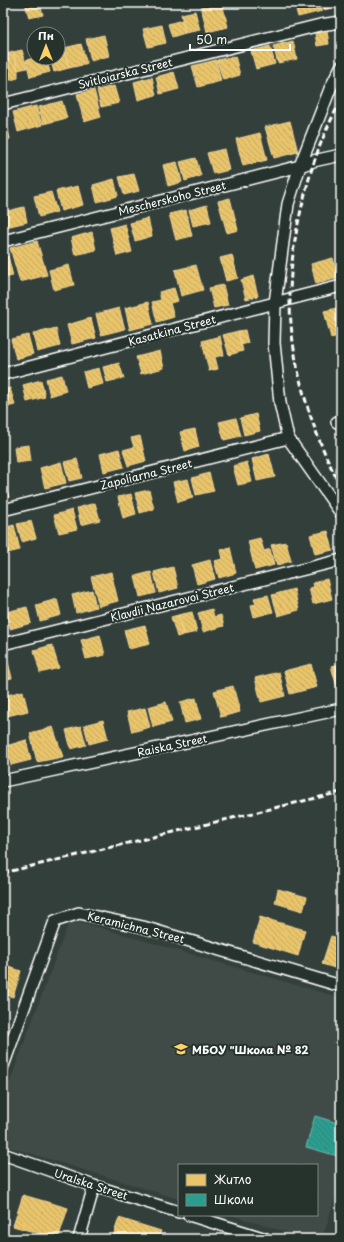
<svg xmlns="http://www.w3.org/2000/svg" width="344" height="1242" font-family="'Playpen Sans',sans-serif">
	<defs>
		<pattern id="homes-back-hatch" width="6" height="6" patternUnits="userSpaceOnUse"><rect width="6" height="6" fill="#e9c46a"/><path d="M-1 5l2 2M0 0l6 6M5-1l2 2" fill="none" stroke="#c2a662"/></pattern>
		<pattern id="schools-back-hatch" width="6" height="6" patternUnits="userSpaceOnUse"><rect width="6" height="6" fill="#2a9d8f"/><path d="M-1 5l2 2M0 0l6 6M5-1l2 2" fill="none" stroke="#368178"/></pattern>
	</defs>
	<rect width="100%" height="100%" fill="#333f3a"/>
	<filter id="ink" filterUnits="userSpaceOnUse"><feTurbulence type="fractalNoise" baseFrequency=".025" numOctaves="2"/><feDisplacementMap in="SourceGraphic" scale="8" xChannelSelector="R" yChannelSelector="G"/><feConvolveMatrix kernelMatrix="1 2 1 2 8 2 1 2 1" color-interpolation-filters="sRGB"/></filter>
	<g filter="url(#ink)">
		<path fill="#404c47" d="M70 919 341 998V1180L322 1239H309L231 1215H317V1165H179V1199L3 1145V1100Z"/>
		<path fill="url(#homes-back-hatch)" stroke="#f0d697" d="M25 3H40L43 15 29 18Z
			M215 3H222L228 27 207 32 201 7Z
			M294 3H320L322 11 298 17Z
			M323 3H341V5L324 10Z
			M195 11 200 30 185 33 181 14Z
			M182 20 185 33 172 37 168 24Z
			M162 25 166 43 148 47 143 29Z
			M327 31 329 44 317 46 315 33Z
			M104 35 109 56 91 61 86 39Z
			M293 41 297 59 278 63 273 46Z
			M81 44 87 64 69 68 64 48Z
			M270 46 275 64 256 69 251 51Z
			M22 50 27 68 18 70 13 52Z
			M13 52 18 70V78L3 82V55Z
			M64 52 69 68 54 72 50 58H58V54Z
			M235 56 240 75 223 80 217 60Z
			M34 58H46L50 72 30 77 26 60Z
			M216 60 221 81 198 87 192 66Z
			M174 72 179 89 160 94 156 77Z
			M152 77 156 95 138 100 134 82Z
			M114 86 119 103 101 107 97 90Z
			M94 90 101 117 84 122 77 94Z
			M62 101 67 118 43 124 39 107Z
			M36 106 42 125 18 132 13 112Z
			M3 116H5L10 139 3 140Z
			M290 121 298 152 274 158 265 127Z
			M260 133 267 160 243 166 236 139Z
			M224 149 229 170 213 174 207 153Z
			M196 158 201 176 185 181 180 162Z
			M177 162 182 182 168 186 163 165Z
			M134 174 139 191 124 195 119 177Z
			M114 179 118 196 97 202 93 185Z
			M78 186 83 205 61 211 56 191Z
			M51 192 57 212 39 217 34 196Z
			M230 198 238 230 227 233 218 201Z
			M207 205 211 222 193 226 189 210Z
			M24 207 27 222 6 227 3 212Z
			M186 210 192 236 176 240 169 214Z
			M148 218 152 236 135 241 130 223Z
			M125 224 132 252 117 256 110 228Z
			M92 232 96 250 75 255 71 238Z
			M37 241 47 275 20 282 10 248Z
			M232 255 238 278 226 281 220 258Z
			M8 256 13 276 3 278V257Z
			M333 258 338 278 316 284 311 264Z
			M69 265 74 285 54 290 49 270Z
			M196 265 203 290 181 296 175 270Z
			M253 276 258 296 246 299 241 280Z
			M223 285 228 305 214 308 209 288Z
			M174 288 178 301 170 303 174 317 157 322 152 302 161 300 159 292Z
			M148 302 153 324 130 330 125 308Z
			M341 307V335L331 338 324 311Z
			M119 308 125 329 101 335 96 314Z
			M91 318 96 338 72 344 67 325Z
			M56 328 60 346 37 352 33 334Z
			M245 330 248 343 241 345 238 331Z
			M238 331 243 351 229 355 223 335Z
			M28 335 33 354 16 359 11 339Z
			M220 336 224 355 215 357 218 369 209 371 202 341Z
			M160 351 164 368 141 374 136 357Z
			M119 363 124 378 107 382 103 367Z
			M99 368 103 384 87 388 83 372Z
			M62 375 66 391 50 396 46 379Z
			M41 380 45 397 27 402 23 385Z
			M10 388 15 405 3 408V390Z
			M256 414 260 431 244 435 240 418Z
			M236 418 241 436 224 440 219 422Z
			M195 429 199 447 185 451 180 432Z
			M140 436 146 461 128 466 123 450 134 447 131 438Z
			M29 445 31 461 16 463 14 447Z
			M119 449 124 467 104 472 100 454Z
			M269 454 275 477 257 481 252 459Z
			M77 459 82 478 69 481 64 462Z
			M61 462 66 483 45 488 40 468Z
			M247 462 252 482 238 485 233 466Z
			M209 473 214 491 196 495 192 478Z
			M3 476 9 497 3 499Z
			M188 479 193 498 178 502 173 482Z
			M149 490 154 509 140 513 135 493Z
			M131 494 136 514 123 518 118 497Z
			M95 503 100 520 81 525 77 508Z
			M72 510 77 529 59 533 54 515Z
			M31 521 36 538 22 542 17 524Z
			M14 525 20 550 3 554V528Z
			M328 531 333 550 315 554 310 535Z
			M260 538 264 551 270 549 274 565 255 570 248 541Z
			M286 542 291 561 277 565 271 545Z
			M230 547 236 573 219 578 214 561 223 559 221 550Z
			M210 560 215 579 197 584 192 565Z
			M173 567 178 588 159 593 154 572Z
			M111 572 118 601 99 606 91 577Z
			M151 572 156 593 140 597 135 576Z
			M327 579 332 599 313 604 309 588 314 587 313 583Z
			M294 589 299 610 278 616 272 595Z
			M92 590 96 607 76 613 72 595Z
			M268 595 273 612 254 617 251 605 256 604 254 598Z
			M57 599 61 615 40 621 36 605Z
			M27 607 31 623 10 629 6 612Z
			M212 609 214 617 221 615 224 626 203 632 198 613Z
			M192 612 197 632 183 635 178 615Z
			M178 615 183 635 177 637 171 617Z
			M145 625 150 644 129 649 124 630Z
			M100 635 105 655 86 659 81 640Z
			M52 645 59 668 40 673 34 650Z
			M7 658 12 678 3 680V659Z
			M311 664 317 687 290 694 284 671Z
			M341 664V701L331 666Z
			M279 672 285 696 261 702 255 678Z
			M233 686 240 712 221 717 214 691Z
			M23 691 28 711 3 717V696Z
			M196 698 201 719 185 723 180 702Z
			M166 702 172 722 153 727 148 707Z
			M145 708 150 727 132 732 127 712Z
			M103 720 108 739 89 744 84 725Z
			M81 726 86 745 71 749 66 730Z
			M53 727 63 757 37 762 30 733Z
			M26 740 31 760 11 765 6 746Z
			M278 889 307 897 303 911 275 903Z
			M260 917 305 930 298 956 253 942Z
			M331 936 341 939V970L322 964Z
			M4 965 21 971 13 997 3 994Z
			M23 1195 68 1208 58 1239 13 1226Z
			M119 1218 161 1231 158 1239H112Z"/>
		<path fill="url(#schools-back-hatch)" stroke="#6abab1" d="M315 1116 341 1124V1157L306 1147Z
			M341 1221V1235L337 1234Z"/>
		<g fill="none" stroke-linecap="round" stroke-linejoin="round">
			<g stroke="#fff" stroke-width="14">
				<path id="minor" d="M341 67 330 89 300 166 288 204 275 303 274 343 280 403 288 438 341 513
					M3 104 320 25 341 22
					M3 241 300 166 313 161 341 155
					M3 374 290 299 341 286
					M337 422 341 421
					M3 510 288 438
					M3 644 341 560
					M3 781 341 709
					M3 1066 55 921 79 913 143 927 341 986
					M3 1154 94 1186 179 1212
					M189 1215 266 1239
					M79 1239 94 1186"/>
			</g>
			<use href="#minor" stroke="#26332d" stroke-width="11"/>
			<path stroke="#fff" stroke-width="3" stroke-dasharray="6 3" stroke-linecap="butt" d="M341 101C324 131 313 161 305 194 296 227 290 264 290 299 290 363 311 430 341 487
				M3 873 341 792"/>
		</g>
	</g>
	<defs>
		<g id="school-bare" transform="scale(1.08)"><path d="M0-5L7-2L0 1L-7-2ZM-4 1L0 2.5L4 1V4Q0 6-4 4Z" fill="#ffd166" stroke="#26332d" stroke-width="2.5" paint-order="stroke"/></g>
	</defs>
	<g fill-rule="evenodd">
		<use href="#school-bare" x="181" y="1049"/>
	</g>
	<g text-anchor="middle" dominant-baseline="central" stroke-width="4" stroke-linejoin="round" paint-order="stroke">
		<g font-size="11" fill="#fff" stroke="#26332d">
			<text transform="translate(125 73) rotate(-14)">Svitloiarska Street</text>
			<text transform="translate(172 198) rotate(-14)">Mescherskoho Street</text>
			<text transform="translate(172 330) rotate(-15)">Kasatkina Street</text>
			<text transform="translate(146 474) rotate(-14)">Zapoliarna Street</text>
			<text transform="translate(172 602) rotate(-14)">Klavdii Nazarovoi Street</text>
			<text transform="translate(172 745) rotate(-12)">Raiska Street</text>
			<text transform="translate(136 927) rotate(14)">Keramichna Street</text>
			<text transform="translate(91 1184) rotate(18)">Uralska Street</text>
		</g>
		<g font-size="11" font-weight="bold" fill="#fff" stroke="#26332d" text-anchor="start">
			<text x="192" y="1049">МБОУ "Школа № 82</text>
		</g>
	</g>
	<rect width="344" height="1242" fill="none" stroke="#26332d" stroke-width="16"/>
	<rect x="8" y="8" width="328" height="1226" fill="none" stroke="#fff" stroke-width="1.5" filter="url(#ink)"/>
	<rect x="178" y="1164" width="140" height="52" fill="#26332d" stroke="#7d8581"/>
	<rect x="186" y="1174" width="20" height="12" fill="#e9c46a" stroke="#7d8581"/>
	<text x="214" y="1184" font-size="12" fill="#ffffff">Житло</text>
	<rect x="186" y="1194" width="20" height="12" fill="#2a9d8f" stroke="#7d8581"/>
	<text x="214" y="1204" font-size="12" fill="#ffffff">Школи</text>
	<g transform="translate(46 46)"><circle r="19" fill="#26332d" stroke="#7d8581"/>
	<path d="M0-3L7 15L0 10L-7 15Z" fill="#ffd166"/>
	<text y="-6" font-size="11" font-weight="bold" text-anchor="middle" fill="#ffffff">Пн</text>
	</g>
	<path d="M190 44v6h100v-6" fill="none" stroke="#ffffff" stroke-width="2"/>
	<text x="196" y="44" font-size="12" fill="#ffffff" stroke="#26332d" stroke-width="3" paint-order="stroke">50 m</text>
</svg>
